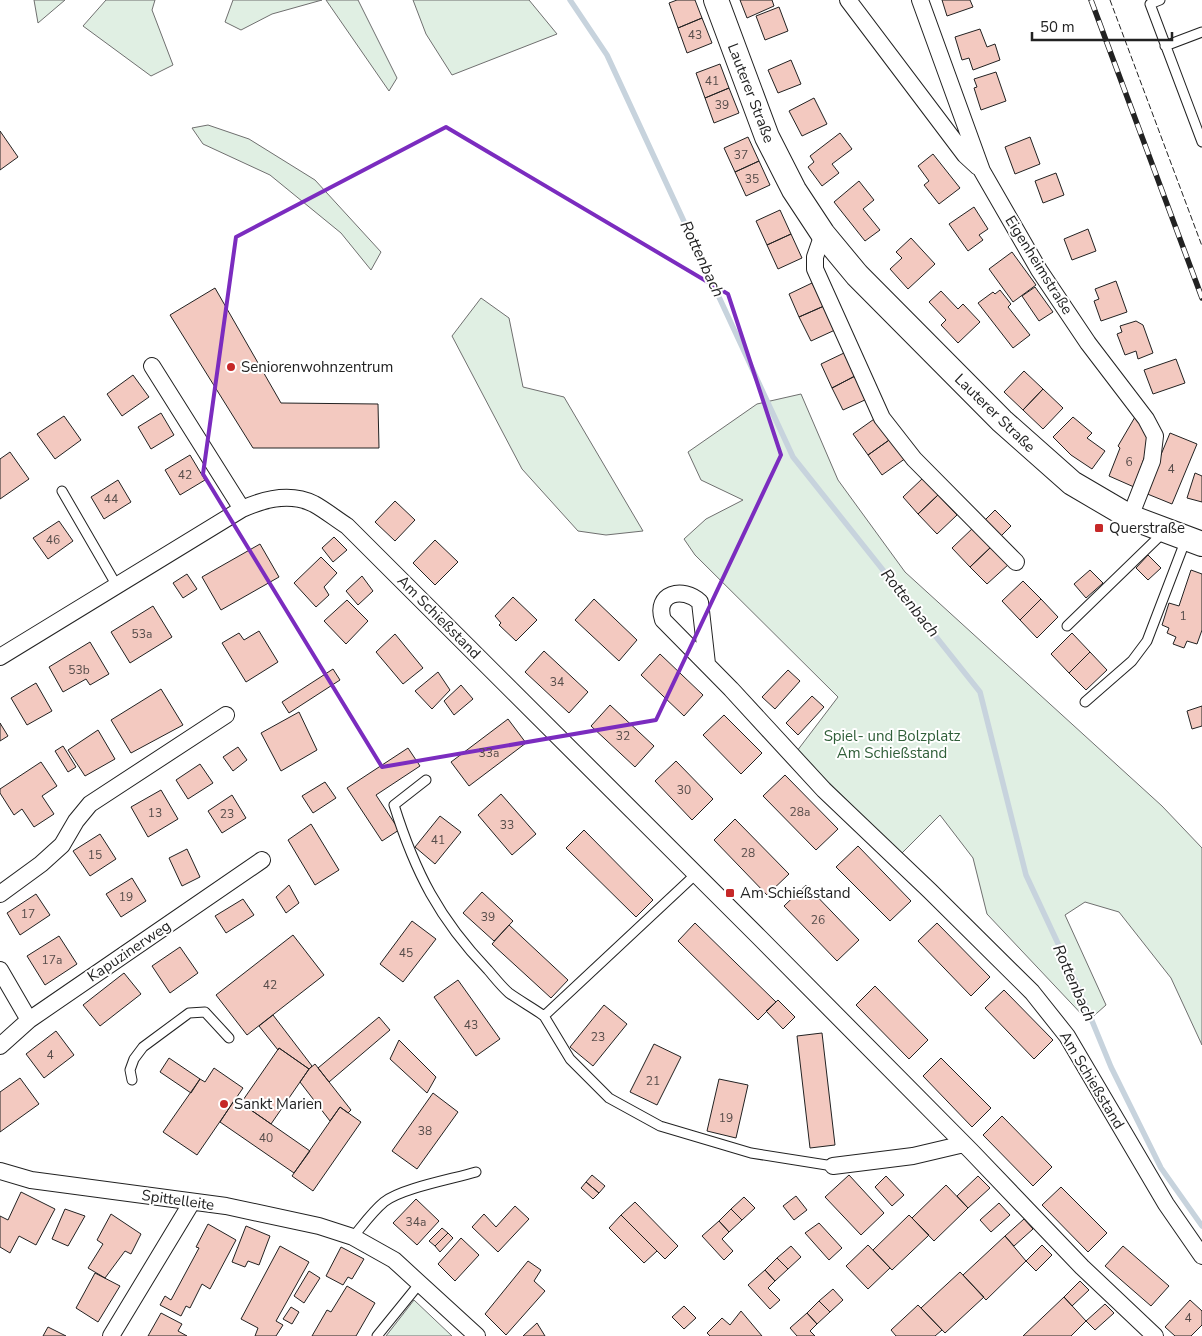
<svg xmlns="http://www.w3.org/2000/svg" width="1202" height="1336" font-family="'Nunito Sans',sans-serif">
	<rect width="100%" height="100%" fill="#fff"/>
	<path fill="#e0efe3" stroke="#6f6f6f" d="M34 0H65L38 23Z
		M106 0H155L152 10 173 65 151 76 83 26Z
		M233 0H322L272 14 241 30 225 22Z
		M326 0H358L397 78 389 91Z
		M413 0H529L557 34 452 75 426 34Z
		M208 125 249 139 315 180 381 252 371 270 341 233 270 175 203 144 192 128Z
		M481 298 509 318 523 387 564 397 643 531 606 535 578 531 522 469 452 336Z
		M801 394 838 480 905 572 1162 806 1202 848V1045L1171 978 1119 912 1085 902 1065 915 1106 1005 1088 1021 987 914 973 858 940 815 901 854 797 751 838 697 695 555 684 539 706 519 743 500 701 480 688 452 757 404Z
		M414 1300 452 1336H386Z"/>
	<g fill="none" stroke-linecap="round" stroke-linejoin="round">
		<path stroke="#c7d3dd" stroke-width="5.5" d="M570 0 607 55 793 457 980 692 1026 875 1076 982 1111 1067 1161 1168 1202 1226"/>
	</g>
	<path fill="#f3c9c0" stroke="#222" d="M677 0H695L702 18 678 28 669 3Z
		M740 0H772L774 6 747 18Z
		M942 0H970L973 7 947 16Z
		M779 7 788 31 765 40 756 16Z
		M702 18 712 43 687 53 678 28Z
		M980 29 987 47 995 44 1000 60 973 70 969 58 962 60 955 37Z
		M791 60 801 84 778 93 768 70Z
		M720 64 729 88 705 98 696 73Z
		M996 72 1006 101 981 110 974 88 977 87 974 79Z
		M729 88 739 113 714 123 705 98Z
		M814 98 827 124 802 136 789 111Z
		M0 131 18 157 0 170Z
		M840 133 852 149 832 164 839 173 822 186 808 167 814 162 810 156Z
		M748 137 759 161 735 172 724 148Z
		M1030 137 1040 164 1015 174 1005 147Z
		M933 154 960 188 939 204 924 185 929 181 918 166Z
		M759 161 770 185 746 196 735 172Z
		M1056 173 1064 195 1043 203 1035 181Z
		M859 181 874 200 863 209 880 230 865 241 834 202Z
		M974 207 988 229 979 235 983 240 968 251 949 224Z
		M780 210 791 234 767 245 756 221Z
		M1088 229 1096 251 1072 260 1064 239Z
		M791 234 802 258 778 269 767 245Z
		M911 238 935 264 908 289 890 269 902 258 896 252Z
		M1012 252 1036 285 1013 302 989 269Z
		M1116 281 1127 312 1101 321 1094 301 1099 299 1095 289Z
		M812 283 824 306 799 317 789 294Z
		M1035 287 1053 312 1039 321 1022 296Z
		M215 288 281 403 378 404 379 448H253L170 315Z
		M1000 290 1011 304 1008 307 1030 335 1013 348 978 303 993 292 995 294Z
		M941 291 958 309 963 304 980 322 958 343 941 325 946 320 929 302Z
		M824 306 835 330 811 341 799 317Z
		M1136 321 1143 325 1153 353 1138 359 1136 351 1125 355 1117 334 1122 332 1120 326Z
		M844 353 855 376 832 388 821 364Z
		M1176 359 1185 383 1153 394 1144 370Z
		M1024 371 1043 389 1023 410 1004 392Z
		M133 375 149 397 122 416 107 394Z
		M855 376 867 399 843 410 832 388Z
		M1043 389 1063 408 1043 429 1023 410Z
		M161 413 174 435 151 449 138 427Z
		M64 416 81 440 55 459 37 434Z
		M877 417 892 438 868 455 853 434Z
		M1073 417 1092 433 1087 438 1105 451 1092 469 1071 455 1053 437Z
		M1135 417 1147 430 1150 441 1134 487 1109 476 1120 448 1118 446Z
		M1170 433 1197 444 1172 504 1145 493Z
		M892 438 906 458 882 475 868 455Z
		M10 452 29 479 0 499V459Z
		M190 455 205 480 180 495 165 470Z
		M1195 473 1202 476V502L1187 498Z
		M923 478 938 495 918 514 903 497Z
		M118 480 131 502 104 519 91 497Z
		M938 495 957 515 937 534 918 514Z
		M395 501 415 520 395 541 375 522Z
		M995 510 1011 526 999 538 983 522Z
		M59 521 73 541 48 559 33 538Z
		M974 527 992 546 970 567 952 548Z
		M334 537 347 550 333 562 322 548Z
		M435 540 458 562 435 585 413 563Z
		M260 544 279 577 221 610 202 577Z
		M992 546 1009 564 987 584 970 567Z
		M1148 555 1161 568 1148 580 1136 568Z
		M321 557 337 573 324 587 329 595 316 607 294 583Z
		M1090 570 1103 583 1086 598 1074 584Z
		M1191 570 1202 574V630L1197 644 1187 641 1184 648 1173 644 1176 637 1167 633 1169 628 1162 625 1169 603 1179 606Z
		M187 574 197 589 183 598 173 583Z
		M362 576 373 591 358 605 346 591Z
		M1023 581 1041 599 1020 620 1002 601Z
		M513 597 537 620 516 641 499 625 501 623 495 616Z
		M594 599 637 640 619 661 575 620Z
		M1041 599 1058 617 1037 638 1020 620Z
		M347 600 368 621 346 644 324 621Z
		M153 606 172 637 130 663 111 632Z
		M259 631 278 662 246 682 222 643 239 633 244 640Z
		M1072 633 1090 652 1069 673 1051 654Z
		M395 634 423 668 403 684 376 652Z
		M90 642 109 674 90 685 86 679 63 692 49 667Z
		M544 651 588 692 569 713 525 672Z
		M1090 652 1107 670 1086 690 1069 673Z
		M660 654 703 695 684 716 641 675Z
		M333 669 340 680 289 713 282 702Z
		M788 670 800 681 775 709 762 697Z
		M438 672 450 690 432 709 415 691Z
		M36 683 52 711 27 725 11 698Z
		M461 685 473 699 454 715 444 701Z
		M161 689 183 725 131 753 111 720Z
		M812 696 824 707 798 735 786 723Z
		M610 705 654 746 635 767 591 726Z
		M1202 706V726L1192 729 1187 711Z
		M299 712 317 750 281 771 261 733Z
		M724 715 762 753 741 774 703 735Z
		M508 719 526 743 469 786 451 762Z
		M0 723 8 736 0 741Z
		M98 730 115 759 85 776 68 750Z
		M63 746 76 767 68 772 55 751Z
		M238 747 247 760 233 771 223 757Z
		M408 748 420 766 376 795 399 830 382 841 347 788Z
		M676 761 713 799 692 820 655 781Z
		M41 762 57 786 42 796 54 814 34 827 22 809 14 815 0 793V789Z
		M200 764 213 783 188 799 176 780Z
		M785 775 838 829 816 850 763 796Z
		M325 782 336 798 313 813 302 796Z
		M161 790 178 819 148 837 131 807Z
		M501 794 536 834 512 855 478 815Z
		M232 795 246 818 222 833 208 811Z
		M440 816 461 832 435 864 415 847Z
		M735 819 789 874 767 895 714 840Z
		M311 824 339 870 315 885 288 840Z
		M584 830 653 900 636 917 566 848Z
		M100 834 116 859 90 876 73 851Z
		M858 846 911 901 890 921 836 867Z
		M187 849 200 877 182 886 169 858Z
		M132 878 146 901 121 917 106 894Z
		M289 885 299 903 286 913 276 897Z
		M806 885 859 940 837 961 784 906Z
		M482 892 513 921 494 941 463 913Z
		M36 894 50 915 20 935 7 913Z
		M243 899 254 915 226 933 215 916Z
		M412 921 436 939 403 982 380 964Z
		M695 923 776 1002 758 1020 678 941Z
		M937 923 990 977 971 996 918 941Z
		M509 925 568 980 551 998 492 944Z
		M293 935 324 975 247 1035 216 995Z
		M59 936 77 964 45 985 27 956Z
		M180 947 198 973 170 993 152 966Z
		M124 973 141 994 100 1026 83 1005Z
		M458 980 500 1039 476 1056 434 997Z
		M875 986 928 1040 909 1059 856 1005Z
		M1004 990 1053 1040 1034 1059 985 1008Z
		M778 1000 795 1017 783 1029 766 1011Z
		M604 1005 627 1024 593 1066 570 1047Z
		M273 1015 312 1066 309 1069 279 1048 278 1050 259 1026Z
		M379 1017 390 1030 329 1082 318 1068Z
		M56 1031 74 1055 44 1078 26 1054Z
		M822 1033 835 1145 810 1148 797 1036Z
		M399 1040 436 1077 427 1093 390 1059Z
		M654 1044 681 1057 657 1105 630 1092Z
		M279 1048 309 1069 271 1124 241 1103Z
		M169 1058 200 1079 191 1093 160 1072Z
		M941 1058 991 1108 972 1127 923 1076Z
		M315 1064 351 1110 348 1113 340 1107 330 1121 300 1082 309 1069Z
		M214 1068 243 1088 197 1155 163 1132 200 1079 205 1082Z
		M20 1078 39 1104 0 1132V1092Z
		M719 1079 748 1085 736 1138 707 1131Z
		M433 1093 458 1112 417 1169 392 1151Z
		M235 1099 310 1151 294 1173 220 1122Z
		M340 1107 361 1122 313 1191 292 1176Z
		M1002 1116 1052 1167 1033 1186 983 1135Z
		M592 1175 605 1186 599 1193 586 1182Z
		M849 1175 884 1213 861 1235 825 1197Z
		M886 1176 904 1195 892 1206 875 1187Z
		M978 1176 990 1188 968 1208 957 1196Z
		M586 1182 599 1193 593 1199 581 1188Z
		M946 1185 968 1208 934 1241 912 1218Z
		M1061 1187 1107 1233 1088 1252 1042 1205Z
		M21 1192 55 1209 36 1245 19 1236 10 1253 0 1247V1216L8 1220Z
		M796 1196 807 1210 794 1220 783 1206Z
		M744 1197 755 1208 742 1220 731 1209Z
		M416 1199 439 1221 417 1245 393 1223Z
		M635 1202 678 1246 665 1259 621 1215Z
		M999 1203 1010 1215 991 1232 980 1220Z
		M515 1206 529 1219 498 1252 472 1227 484 1214 496 1227Z
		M65 1209 85 1216 68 1246 52 1239Z
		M731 1209 742 1220 729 1232 719 1221Z
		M111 1214 141 1234 131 1254 125 1251 105 1278 88 1268 103 1244 97 1240Z
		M621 1215 657 1251 644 1263 609 1228Z
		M909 1215 929 1235 892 1270 873 1250Z
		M1024 1219 1033 1229 1014 1246 1005 1236Z
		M719 1221 729 1232 722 1239 733 1251 724 1260 702 1236Z
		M819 1223 842 1248 829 1260 805 1233Z
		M208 1224 236 1240 210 1289 202 1284 190 1308 186 1306 181 1316 160 1305 165 1296 171 1300 199 1248 196 1247Z
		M246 1226 270 1236 259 1265 248 1261 245 1267 232 1262Z
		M442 1228 448 1233 435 1246 429 1241Z
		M448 1233 453 1238 440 1252 435 1246Z
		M1005 1236 1026 1261 986 1300 963 1275Z
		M461 1238 479 1255 455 1281 438 1264Z
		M868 1245 890 1268 868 1289 846 1266Z
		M1042 1245 1052 1255 1036 1271 1026 1261Z
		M280 1246 309 1262 276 1321 283 1325 276 1336H255L258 1328 241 1319Z
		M791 1246 801 1257 788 1269 777 1258Z
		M1123 1246 1169 1286 1151 1306 1105 1266Z
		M341 1247 364 1259 352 1279 348 1277 343 1285 326 1276Z
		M777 1258 788 1269 775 1281 765 1270Z
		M528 1261 541 1270 534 1281 545 1291 506 1335 485 1314Z
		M765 1270 775 1281 768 1288 780 1300 770 1309 748 1285Z
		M309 1271 320 1278 304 1303 294 1296Z
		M960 1272 984 1297 945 1333 921 1308Z
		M95 1273 120 1286 98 1322 76 1308Z
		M1080 1281 1089 1290 1072 1306 1064 1297Z
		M347 1286 375 1303 356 1336H312L327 1310 331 1312Z
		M833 1289 843 1300 830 1312 819 1301Z
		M1064 1297 1086 1321 1071 1336H1023Z
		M1190 1300 1202 1311V1325L1191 1336H1175L1165 1327Z
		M819 1301 830 1312 817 1324 807 1313Z
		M1105 1304 1114 1313 1095 1330 1086 1321Z
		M918 1305 942 1330 935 1336H896L891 1330Z
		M684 1306 696 1318 684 1329 672 1317Z
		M291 1307 299 1312 292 1324 283 1319Z
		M741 1311 762 1336H710L707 1333 722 1318 730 1325Z
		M161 1313 182 1324 178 1331 187 1336H148Z
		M807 1313 817 1324 810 1331 815 1336H797L790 1328Z
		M537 1323 545 1336H523Z
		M48 1327 66 1336H43Z"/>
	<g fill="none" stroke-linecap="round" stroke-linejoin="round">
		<g stroke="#222" stroke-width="11">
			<path id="lane" d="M1160 0 1150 4 1202 142
				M1165 46 1202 32
				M62 491 117 586
				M1067 626 1165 531
				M1085 702 1132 661 1147 641 1186 539
				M426 780 394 805C415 872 439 919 488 970 495 978 501 986 509 993 520 1001 533 1008 544 1016
				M696 874 544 1016 570 1059 609 1098 660 1126 751 1153 833 1166
				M132 1080 130 1070 134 1059 143 1047 189 1013 205 1012 229 1038
				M353 1237C363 1225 372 1212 384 1202 402 1188 453 1179 476 1172
				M377 1336 420 1283"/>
		</g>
		<g stroke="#222" stroke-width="18">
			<path id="street" d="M848 0 965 155 978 167
				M920 0 982 171 1039 270 1088 343 1146 419 1155 436 1152 461 1130 517
				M823 234 815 257V269L882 418 914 459 1016 562
				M152 366 242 509
				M0 657 242 509C264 499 290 492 314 504 325 510 336 519 347 526L759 937 971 1151 1082 1267 1155 1336
				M707 664 700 602C683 586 654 593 663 620L731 689 824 790 930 891 1032 992 1067 1036 1166 1204 1202 1256
				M0 894 41 864 62 845 76 821 90 804 226 715
				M0 970 29 1020
				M0 1046 29 1020 262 860
				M833 1166 913 1156 964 1144
				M0 1171 31 1180 226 1206 319 1226 353 1237 394 1260 477 1336
				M111 1336 192 1202"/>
		</g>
		<g stroke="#222" stroke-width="26">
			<path id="secondary" d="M716 0 767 137 794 190 823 234 857 275 1002 421 1072 483 1130 517 1202 544"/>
		</g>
		<use href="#lane" stroke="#fff" stroke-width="9"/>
		<use href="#street" stroke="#fff" stroke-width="16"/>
		<use href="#secondary" stroke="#fff" stroke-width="24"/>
		<g stroke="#222" stroke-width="5.5">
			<path id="rail" d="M1091 0 1202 298"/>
		</g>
		<use href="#rail" stroke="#fff" stroke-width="4" stroke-dasharray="11" stroke-linecap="butt"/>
		<path stroke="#222" stroke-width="1" stroke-dasharray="6 2.5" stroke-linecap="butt" d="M1110 0 1202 246"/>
	</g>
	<path fill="none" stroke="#7b2cbf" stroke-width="4" stroke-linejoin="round" d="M446 127 728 294 781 455 656 720 382 767 203 474 236 237Z"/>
	<g fill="#c62828" stroke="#fff" stroke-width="2">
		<circle cx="231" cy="367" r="5"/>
		<rect x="1094" y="523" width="10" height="10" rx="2.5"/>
		<rect x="725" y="888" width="10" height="10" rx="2.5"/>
		<circle cx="224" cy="1104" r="5"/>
	</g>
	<g text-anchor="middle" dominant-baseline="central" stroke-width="4" stroke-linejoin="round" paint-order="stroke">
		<g font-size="12" fill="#564c4a">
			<text x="695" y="35">43</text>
			<text x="712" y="81">41</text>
			<text x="722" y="105">39</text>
			<text x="741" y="155">37</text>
			<text x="752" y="179">35</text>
			<text x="1129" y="462">6</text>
			<text x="1171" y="469">4</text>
			<text x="185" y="475">42</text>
			<text x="111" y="499">44</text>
			<text x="53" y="540">46</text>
			<text x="1183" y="616">1</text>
			<text x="142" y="634">53a</text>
			<text x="79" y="670">53b</text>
			<text x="557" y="682">34</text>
			<text x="623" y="736">32</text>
			<text x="489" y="753">33a</text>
			<text x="684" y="790">30</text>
			<text x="800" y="812">28a</text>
			<text x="155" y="813">13</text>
			<text x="227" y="814">23</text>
			<text x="507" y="825">33</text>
			<text x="438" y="840">41</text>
			<text x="748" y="853">28</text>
			<text x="95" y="855">15</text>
			<text x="126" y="897">19</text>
			<text x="28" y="914">17</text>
			<text x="488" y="917">39</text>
			<text x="818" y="920">26</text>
			<text x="406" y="953">45</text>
			<text x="52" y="960">17a</text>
			<text x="270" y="985">42</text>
			<text x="471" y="1025">43</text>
			<text x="598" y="1037">23</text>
			<text x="50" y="1055">4</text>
			<text x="653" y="1081">21</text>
			<text x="726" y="1118">19</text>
			<text x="425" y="1131">38</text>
			<text x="266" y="1138">40</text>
			<text x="416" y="1222">34a</text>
			<text x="1188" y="1318">4</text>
		</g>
		<g font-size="15" fill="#222" stroke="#fff">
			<text transform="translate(751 93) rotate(69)">Lauterer Straße</text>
			<text transform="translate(1039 265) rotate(58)">Eigenheimstraße</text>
			<text transform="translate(995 413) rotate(44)">Lauterer Straße</text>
			<text transform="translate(439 617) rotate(45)">Am Schießstand</text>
			<text transform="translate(129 951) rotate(-34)">Kapuzinerweg</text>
			<text transform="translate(1092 1080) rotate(59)">Am Schießstand</text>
			<text transform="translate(178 1200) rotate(8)">Spittelleite</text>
		</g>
		<g font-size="15" fill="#222" stroke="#fff" text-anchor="start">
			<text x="241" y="367">Seniorenwohnzentrum</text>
			<text x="1109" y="528">Querstraße</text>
			<text x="740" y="893">Am Schießstand</text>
			<text x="234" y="1104">Sankt Marien</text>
		</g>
		<g font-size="15" fill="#2f5e38" stroke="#fff">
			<text x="892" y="736">Spiel- und Bolzplatz<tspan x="892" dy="17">Am Schießstand</tspan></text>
		</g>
		<g font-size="16" font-style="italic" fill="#222" stroke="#fff">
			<text transform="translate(702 259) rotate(65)">Rottenbach</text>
			<text transform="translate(910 603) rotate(51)">Rottenbach</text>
			<text transform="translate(1074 983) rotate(66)">Rottenbach</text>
		</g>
	</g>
	<path d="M1032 32v8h140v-8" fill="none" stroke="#222222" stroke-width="2.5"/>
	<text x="1040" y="32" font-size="15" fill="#222222" stroke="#ffffff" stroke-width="4" paint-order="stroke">50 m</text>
</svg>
